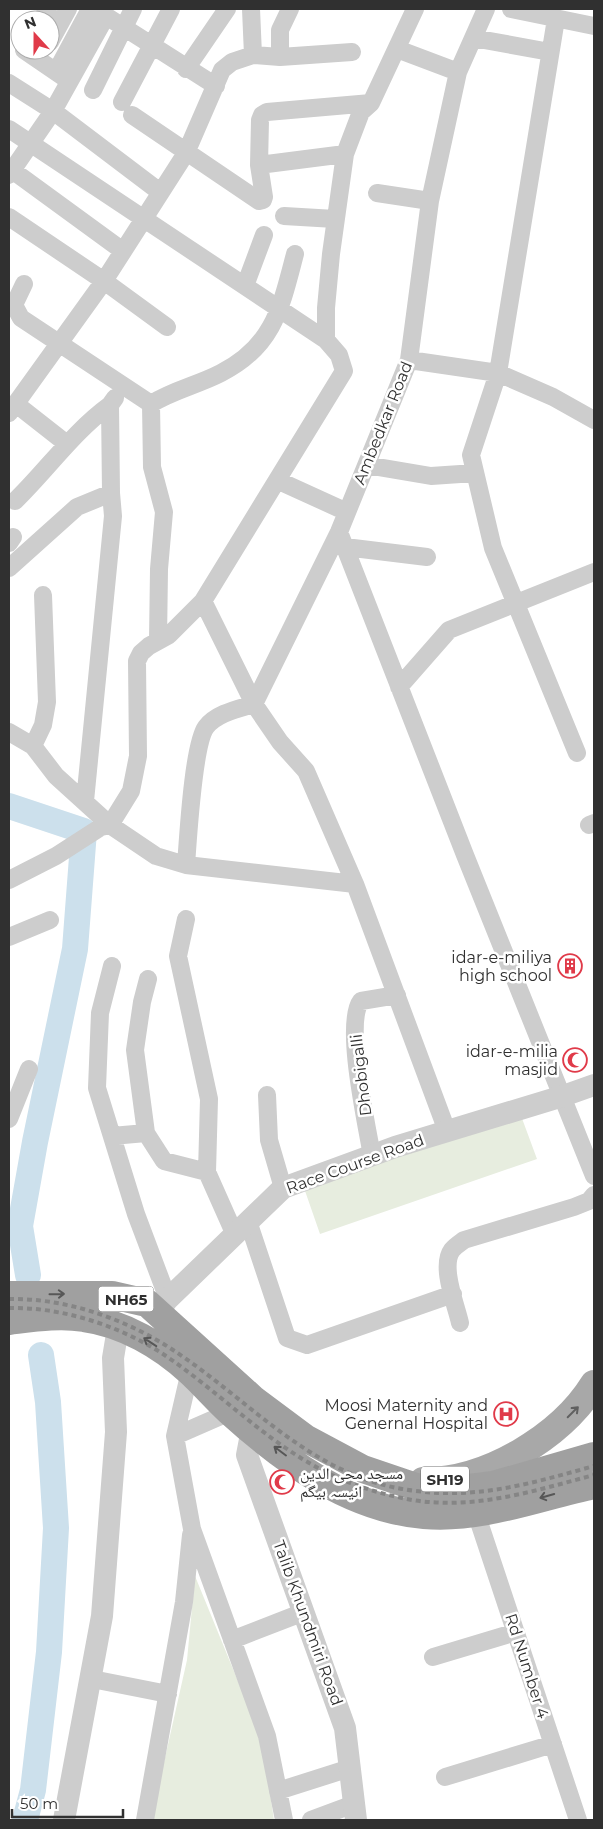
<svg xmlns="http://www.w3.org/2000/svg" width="603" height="1829" font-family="Montserrat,'Noto Naskh Arabic',sans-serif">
	<rect width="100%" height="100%" fill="#fff"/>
	<path fill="#e7eddf" d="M520 1113 537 1159 320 1234 304 1188Z
		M195 1576 262 1740 274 1820H151L187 1660Z"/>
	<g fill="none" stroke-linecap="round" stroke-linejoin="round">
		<path stroke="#cce0ec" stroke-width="26" d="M9 806 84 831 75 949 35 1142 20 1226 28 1275
			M25 1820 33 1790 49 1652 56 1528 48 1402 41 1355"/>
		<path stroke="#cdcdcd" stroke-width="18" d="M95 9 216 86
			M511 9 594 26
			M556 19 498 373 471 455 493 548 577 753
			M41 20 48 9
			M473 38 550 52
			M50 42 68 9
			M397 49 458 72
			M24 50 65 78
			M253 55 280 57 352 52
			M280 57V30L290 9
			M186 69 227 9
			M56 72 90 9
			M9 83 53 111 160 192
			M93 90 133 9
			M122 102 171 9
			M132 115 259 201 263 200 264 197 259 165 260 120 262 115 267 112 371 103
			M9 129 326 340
			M259 165 345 154
			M12 170 123 251
			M9 175 53 111 106 16
			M377 193 430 201
			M284 216 335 219
			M9 217 104 281 167 327
			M24 284 14 305 21 318 151 404
			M245 286 264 235
			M409 360 498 373 553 397 594 420
			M16 404 67 444
			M9 413 104 281 186 153 222 70 232 62 253 55 251 9
			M366 465 431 476 475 473
			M279 481 347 512
			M111 493 110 405 115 398
			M15 501C47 470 73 432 110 405
			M339 532 465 855 594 1176
			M9 543 13 537
			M345 547 427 557
			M9 568 77 507 111 493 113 516 85 801
			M203 601 254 704 280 742 306 771 355 884 447 1131
			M158 641 159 569 164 512 152 467 151 404C173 390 198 385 221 373 274 346 281 307 295 254
			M399 687 449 630 594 572
			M9 732 33 746 56 776 110 825 156 856 186 865 355 884
			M33 746 43 725 47 702 43 595
			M589 825 594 823
			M186 865C188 840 193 745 206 727 217 713 238 709 254 704L339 532 409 360 430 201 458 72 486 9
			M9 880 56 856 101 827 110 825 131 791 138 756 137 661 141 653 149 646 169 635 203 601 344 371 339 355 326 340V308L331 254 345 154 361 112 371 103 415 9
			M186 919 178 956 209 1099 207 1172
			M9 937 50 920
			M112 966 100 1013 97 1088 136 1214 168 1299
			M267 1095 269 1140 283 1188
			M9 1119 29 1069
			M146 1133 164 1161 207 1172 235 1235
			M112 1136 146 1133 135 1050 142 1002 148 979
			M372 1156C367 1126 344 1023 361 1001L397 995
			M248 1221 287 1338 307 1345 453 1294
			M460 1323C456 1305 440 1266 452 1250 455 1246 460 1243 464 1240L574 1207 589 1201 594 1195
			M190 1371 175 1436 192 1529 267 1736 284 1820
			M175 1436 230 1412
			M476 1513 578 1820
			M232 1640 304 1612
			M433 1657 516 1632
			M92 1679 168 1694
			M445 1777 553 1744
			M278 1791 350 1768
			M145 1820 184 1602 191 1535
			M311 1820 354 1804"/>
		<path stroke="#cdcdcd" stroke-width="22" d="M157 1313 168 1299 283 1188 395 1147 563 1096 594 1085
			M252 1429 247 1455 345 1728 356 1820
			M64 1820 102 1616 116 1432 113 1358 118 1328"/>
		<path stroke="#a8a8a8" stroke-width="28" d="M423 1481C486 1482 561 1437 594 1384"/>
		<path stroke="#a0a0a0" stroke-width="28" d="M9 1295H112L147 1303 254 1400 305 1438 363 1469 416 1487 453 1490 493 1485 594 1456
			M9 1321C34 1318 59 1314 84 1318 123 1323 162 1346 190 1372 204 1385 216 1399 230 1412 284 1461 350 1509 424 1515 482 1520 538 1497 594 1485"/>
		<path stroke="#858585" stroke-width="4" stroke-dasharray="5 4" stroke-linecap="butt" d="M9 1299C65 1298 123 1318 170 1348 252 1401 312 1479 416 1491 480 1499 533 1483 594 1466
			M9 1308C63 1307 121 1326 166 1356 222 1394 270 1446 332 1475 357 1487 385 1495 412 1500 475 1510 534 1491 594 1475"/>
	</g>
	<defs><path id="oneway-shaft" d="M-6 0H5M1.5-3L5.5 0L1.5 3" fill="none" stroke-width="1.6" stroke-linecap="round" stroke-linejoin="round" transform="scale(1.25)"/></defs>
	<g stroke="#575757">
		<use href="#oneway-shaft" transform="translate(57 1294) rotate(-1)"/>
		<use href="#oneway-shaft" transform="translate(150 1342) rotate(-147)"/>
		<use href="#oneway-shaft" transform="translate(280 1451) rotate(-143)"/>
		<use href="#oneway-shaft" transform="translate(547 1496) rotate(164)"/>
	</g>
	<use stroke="#606060" href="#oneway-shaft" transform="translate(573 1412) rotate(-45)"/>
	<defs>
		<g id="building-ring" transform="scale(1.25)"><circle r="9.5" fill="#fff" stroke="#e03a49" stroke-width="1.5"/><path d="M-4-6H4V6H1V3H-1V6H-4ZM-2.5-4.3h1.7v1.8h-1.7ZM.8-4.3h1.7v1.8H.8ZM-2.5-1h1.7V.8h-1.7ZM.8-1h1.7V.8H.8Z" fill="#e03a49"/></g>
		<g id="mosque-ring" transform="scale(1.25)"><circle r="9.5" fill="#fff" stroke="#e03a49" stroke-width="1.5"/><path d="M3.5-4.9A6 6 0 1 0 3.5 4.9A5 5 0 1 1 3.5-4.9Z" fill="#e03a49"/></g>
		<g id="hospital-ring" transform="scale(1.25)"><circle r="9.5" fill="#fff" stroke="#e03a49" stroke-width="1.5"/><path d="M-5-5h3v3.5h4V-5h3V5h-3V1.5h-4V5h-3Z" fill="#e03a49"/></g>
	</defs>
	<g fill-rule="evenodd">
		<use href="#building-ring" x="570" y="966"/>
		<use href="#mosque-ring" x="575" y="1060"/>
		<use href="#hospital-ring" x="506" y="1414"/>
		<use href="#mosque-ring" x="282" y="1482"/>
	</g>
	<g text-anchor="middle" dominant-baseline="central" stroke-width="5" stroke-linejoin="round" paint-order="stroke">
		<g fill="#fff" stroke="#6e6e6e" stroke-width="1">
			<rect x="98.5" y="1286.5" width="55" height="25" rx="4"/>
			<rect x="421" y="1466.5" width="48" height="25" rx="4"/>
		</g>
		<g font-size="15" font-weight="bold" fill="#303030">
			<text x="126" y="1299">NH65</text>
			<text x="445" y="1479">SH19</text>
		</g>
		<g font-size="16" fill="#303030" stroke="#fff">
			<text transform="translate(383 423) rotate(-68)">Ambedkar Road</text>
			<text transform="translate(361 1075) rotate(-97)">Dhobigalli</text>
			<text transform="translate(355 1164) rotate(-20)">Race Course Road</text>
			<text transform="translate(308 1623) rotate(70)">Talib Khundmiri Road</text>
			<text transform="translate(527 1666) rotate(72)">Rd Number 4</text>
		</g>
		<g font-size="16" fill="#303030" stroke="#fff" text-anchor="end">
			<text x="552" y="957">idar-e-miliya<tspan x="552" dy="18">high school</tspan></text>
			<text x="558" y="1051">idar-e-milia<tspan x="558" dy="18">masjid</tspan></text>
			<text x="488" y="1405">Moosi Maternity and<tspan x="488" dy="18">Genernal Hospital</tspan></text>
			<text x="300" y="1473" text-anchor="start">مسجد محی الدین<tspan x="300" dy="18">انیسہ بیگم</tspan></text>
		</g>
	</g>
	<rect width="603" height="1829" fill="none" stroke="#303030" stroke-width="20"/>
	<g transform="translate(35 35) rotate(339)"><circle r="24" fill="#ffffff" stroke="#acacac"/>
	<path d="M0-4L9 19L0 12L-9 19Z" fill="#e03a49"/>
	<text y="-8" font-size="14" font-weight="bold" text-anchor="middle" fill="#303030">N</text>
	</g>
	<path d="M12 1809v8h111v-8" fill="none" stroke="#303030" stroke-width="2.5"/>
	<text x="20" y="1809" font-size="15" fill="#303030" stroke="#ffffff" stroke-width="4" paint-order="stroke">50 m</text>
</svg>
